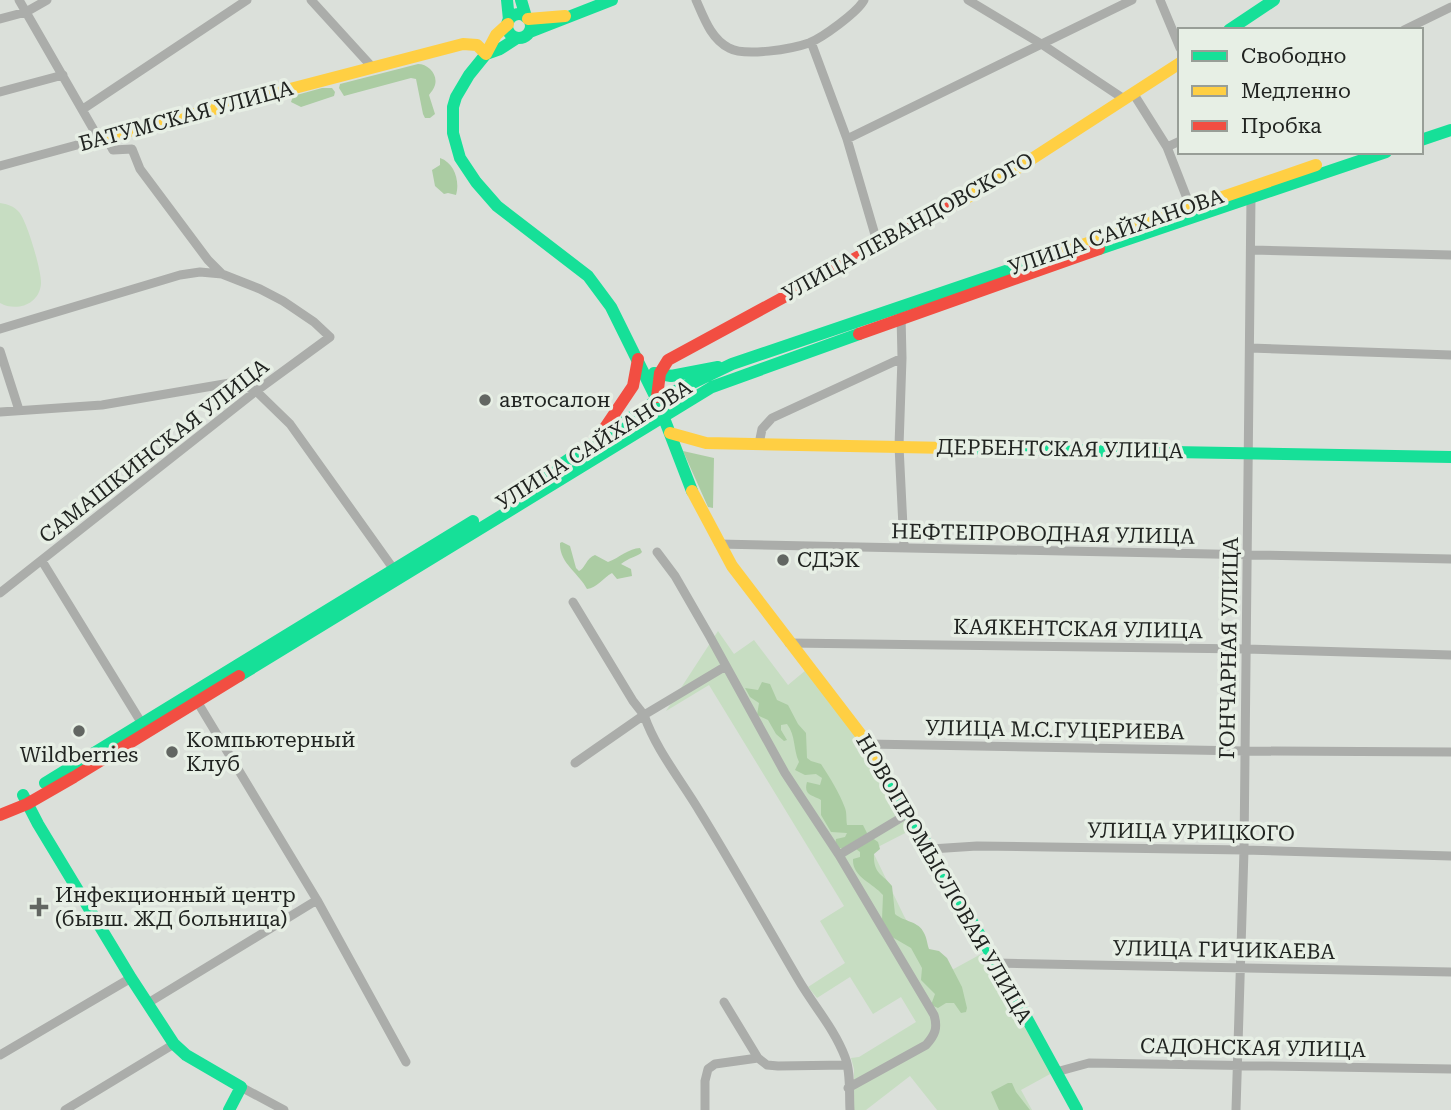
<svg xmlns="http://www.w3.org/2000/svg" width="1451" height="1110" font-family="'Roboto Serif',serif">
	<rect width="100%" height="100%" fill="#dbe0da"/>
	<path fill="#c7ddc2" d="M0 203C7 204 14 206 19 212 27 221 42 272 41 284 39 305 16 312 0 303Z
		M718 631 734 654 754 640 788 685 806 670 865 748 913 829 872 850 904 916 939 977 983 953 1052 1073 1021 1090 1032 1110H937L910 1076 866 1110H854V1069L851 1058 859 1057 916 1022 901 997 873 1014 850 977 817 998 808 987 845 963 820 921 844 906 709 685 666 711Z"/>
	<path fill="#abcca3" d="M418 64C428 64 438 74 435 85 434 89 431 92 429 95L435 114 430 118H425L423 114 416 79 411 78 344 96 339 88 340 84Z
		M322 88H332L335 92 334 96 301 107 291 102 293 96Z
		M440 158C455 163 460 182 456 195L448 193 444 194 435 186 432 170 440 165Z
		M683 451 714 458 713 508 708 507Z
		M562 542 570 546 576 568 579 571C585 569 586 558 595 555L608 562C619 558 629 548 640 548L642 552C639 556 628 558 621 564L631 569 632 576 617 579 612 573C603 578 597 588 587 589 580 574 559 563 560 543Z
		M762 682 770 684 777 700 788 705 798 724 806 733 807 758 811 761 821 764C830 778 839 792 845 808 847 813 846 819 847 825H863L868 835 878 842 880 849 874 854C873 874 883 874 892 886L895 914C904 922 919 921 924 933 927 938 927 944 929 949L939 951 947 958 962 987 967 1008 966 1012 961 1013 954 1003H946L938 1008 931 1005 935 994 921 980 922 968 911 948 892 937 882 920 883 895C873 883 852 877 853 859L860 857V852L856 849 839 848 835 844 836 839 845 837 847 833 831 832 821 815V800C813 795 803 796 807 782L820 785 822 778 816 774 805 775 795 770 799 762C793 749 796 736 787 724L781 725V730L787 740 784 741 776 734 768 720 757 715 759 703 750 697 745 688 758 690Z
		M1008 1083H1012L1016 1092 1030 1110H999L991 1092Z"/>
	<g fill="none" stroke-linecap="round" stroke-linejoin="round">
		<path stroke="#abadaa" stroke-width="9" d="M311 0 373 68
			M696 0C704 18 711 39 729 48 745 57 792 49 809 43 822 38 858 12 864 0
			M968 0 1043 45 1124 99
			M1160 0 1180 48
			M0 19 26 12 47 0
			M1404 30 1451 7
			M811 42 847 139 878 245
			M0 92 63 75
			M1133 93 1167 147 1190 206
			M83 109 247 0
			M847 139 1132 0
			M1167 147 1180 141
			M0 166 99 139 19 0
			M1252 250 1451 255
			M901 315 902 358 899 446 904 547
			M0 329 180 275 200 272 222 274
			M1250 348 1451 355
			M0 351 19 410
			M0 412 102 405 230 383 242 385 256 391 290 424 395 571
			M759 444 762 429 772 418 902 358
			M719 544 1451 559
			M657 552 675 576 709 635 785 773 839 855 934 1015C938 1028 935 1035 926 1045L848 1088
			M42 561 144 727
			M0 593 256 391 330 337 314 322 283 301 260 289 222 274 208 260 140 169 132 149 113 150 106 137
			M573 602 633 701 644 715 575 763
			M789 643 1246 649 1451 655
			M726 666 644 715C656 750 681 780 700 812 734 867 765 923 798 979 813 1005 834 1028 845 1057 851 1072 849 1093 850 1110
			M195 698 317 900 406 1062
			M868 744 1245 751 1451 752
			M931 849 977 846 1244 850 1451 856
			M839 855 909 813
			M996 963 1451 972
			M724 1002 758 1058 767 1065 778 1066 847 1065
			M148 1003 317 900
			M0 1055 131 978
			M1056 1072 1089 1063 1451 1069
			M241 1087 284 1110
			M65 1110 174 1044
			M705 1110V1081L708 1069 715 1064 758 1058
			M1236 1110 1244 850 1251 196"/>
		<path stroke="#16e098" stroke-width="12" d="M507 0 509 20
			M521 0 526 17
			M507 26a12 12 0 1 1 24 0a12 12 0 1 1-24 0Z
			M1229 30 1274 0
			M530 32 612 0
			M517 38 500 49 486 54 469 75 456 97 453 107V133L460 158 476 182 497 206 588 276 611 307 657 400 692 491
			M1421 140 1451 130
			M1099 249 1386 152
			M654 373 671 376 718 367
			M949 448 1451 457
			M520 492 657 400 732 364 1050 256
			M239 676 712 387 859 334
			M878 761 1002 973 1077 1110
			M45 783 473 521
			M23 795 38 824 131 978 174 1044 186 1055 241 1087 229 1110"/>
		<path stroke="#ffcf43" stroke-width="12" d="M528 19 565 16
			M486 54 496 35 508 24
			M99 139 463 44 477 45 486 54
			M959 202 996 182 1180 63
			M1050 256 1316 165
			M670 433 706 443 949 448
			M692 491 732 566 868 744 878 761"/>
		<path stroke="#f24e42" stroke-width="12" d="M859 334 1099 249
			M657 397 660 373 668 360 959 202
			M598 438 633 386 638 359
			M0 815 27 804 74 777 239 676"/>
	</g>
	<g fill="#626662" stroke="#e7efe5" stroke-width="2.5">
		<circle cx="485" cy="400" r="7"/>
		<circle cx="783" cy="560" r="7"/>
		<circle cx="79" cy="731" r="7"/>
		<circle cx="172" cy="752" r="7"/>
		<path d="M35.5 896.5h7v7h7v7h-7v7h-7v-7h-7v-7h7z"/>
	</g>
	<g text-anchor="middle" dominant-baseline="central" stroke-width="7" stroke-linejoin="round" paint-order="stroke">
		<g font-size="21" fill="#212421" stroke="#e7efe5">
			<text transform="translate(186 116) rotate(-15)">БАТУМСКАЯ УЛИЦА</text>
			<text transform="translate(908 227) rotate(-29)">УЛИЦА ЛЕВАНДОВСКОГО</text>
			<text transform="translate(1116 232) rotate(-19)">УЛИЦА САЙХАНОВА</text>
			<text transform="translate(594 445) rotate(-32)">УЛИЦА САЙХАНОВА</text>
			<text transform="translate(1060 449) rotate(1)">ДЕРБЕНТСКАЯ УЛИЦА</text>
			<text transform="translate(154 451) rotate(-38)">САМАШКИНСКАЯ УЛИЦА</text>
			<text transform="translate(1043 534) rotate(1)">НЕФТЕПРОВОДНАЯ УЛИЦА</text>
			<text transform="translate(1078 629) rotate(1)">КАЯКЕНТСКАЯ УЛИЦА</text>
			<text transform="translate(1229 648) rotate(-89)">ГОНЧАРНАЯ УЛИЦА</text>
			<text transform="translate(1055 730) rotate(1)">УЛИЦА М.С.ГУЦЕРИЕВА</text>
			<text transform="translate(1191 832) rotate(1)">УЛИЦА УРИЦКОГО</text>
			<text transform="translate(944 879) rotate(60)">НОВОПРОМЫСЛОВАЯ УЛИЦА</text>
			<text transform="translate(1224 950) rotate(1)">УЛИЦА ГИЧИКАЕВА</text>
			<text transform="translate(1253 1048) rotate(1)">САДОНСКАЯ УЛИЦА</text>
		</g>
		<g font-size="21" fill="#212421" stroke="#e7efe5" text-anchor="start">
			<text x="499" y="400">автосалон</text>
			<text x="797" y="560">СДЭК</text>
			<text x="186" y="740">Компьютерный<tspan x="186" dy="24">Клуб</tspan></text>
			<text x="79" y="755" text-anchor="middle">Wildberries</text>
			<text x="55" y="895">Инфекционный центр<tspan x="55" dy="24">(бывш. ЖД больница)</tspan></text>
		</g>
	</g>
	<rect x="1178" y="28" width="245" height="126" fill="#e7efe5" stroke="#989e97" stroke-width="2"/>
	<rect x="1192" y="51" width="35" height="10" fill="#16e098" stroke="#989e97" stroke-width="2"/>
	<text x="1241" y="63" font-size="21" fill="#212421">Свободно</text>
	<rect x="1192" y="86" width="35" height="10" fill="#ffcf43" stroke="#989e97" stroke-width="2"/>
	<text x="1241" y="98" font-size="21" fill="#212421">Медленно</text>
	<rect x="1192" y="121" width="35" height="10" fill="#f24e42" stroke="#989e97" stroke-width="2"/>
	<text x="1241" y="133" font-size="21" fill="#212421">Пробка</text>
</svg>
